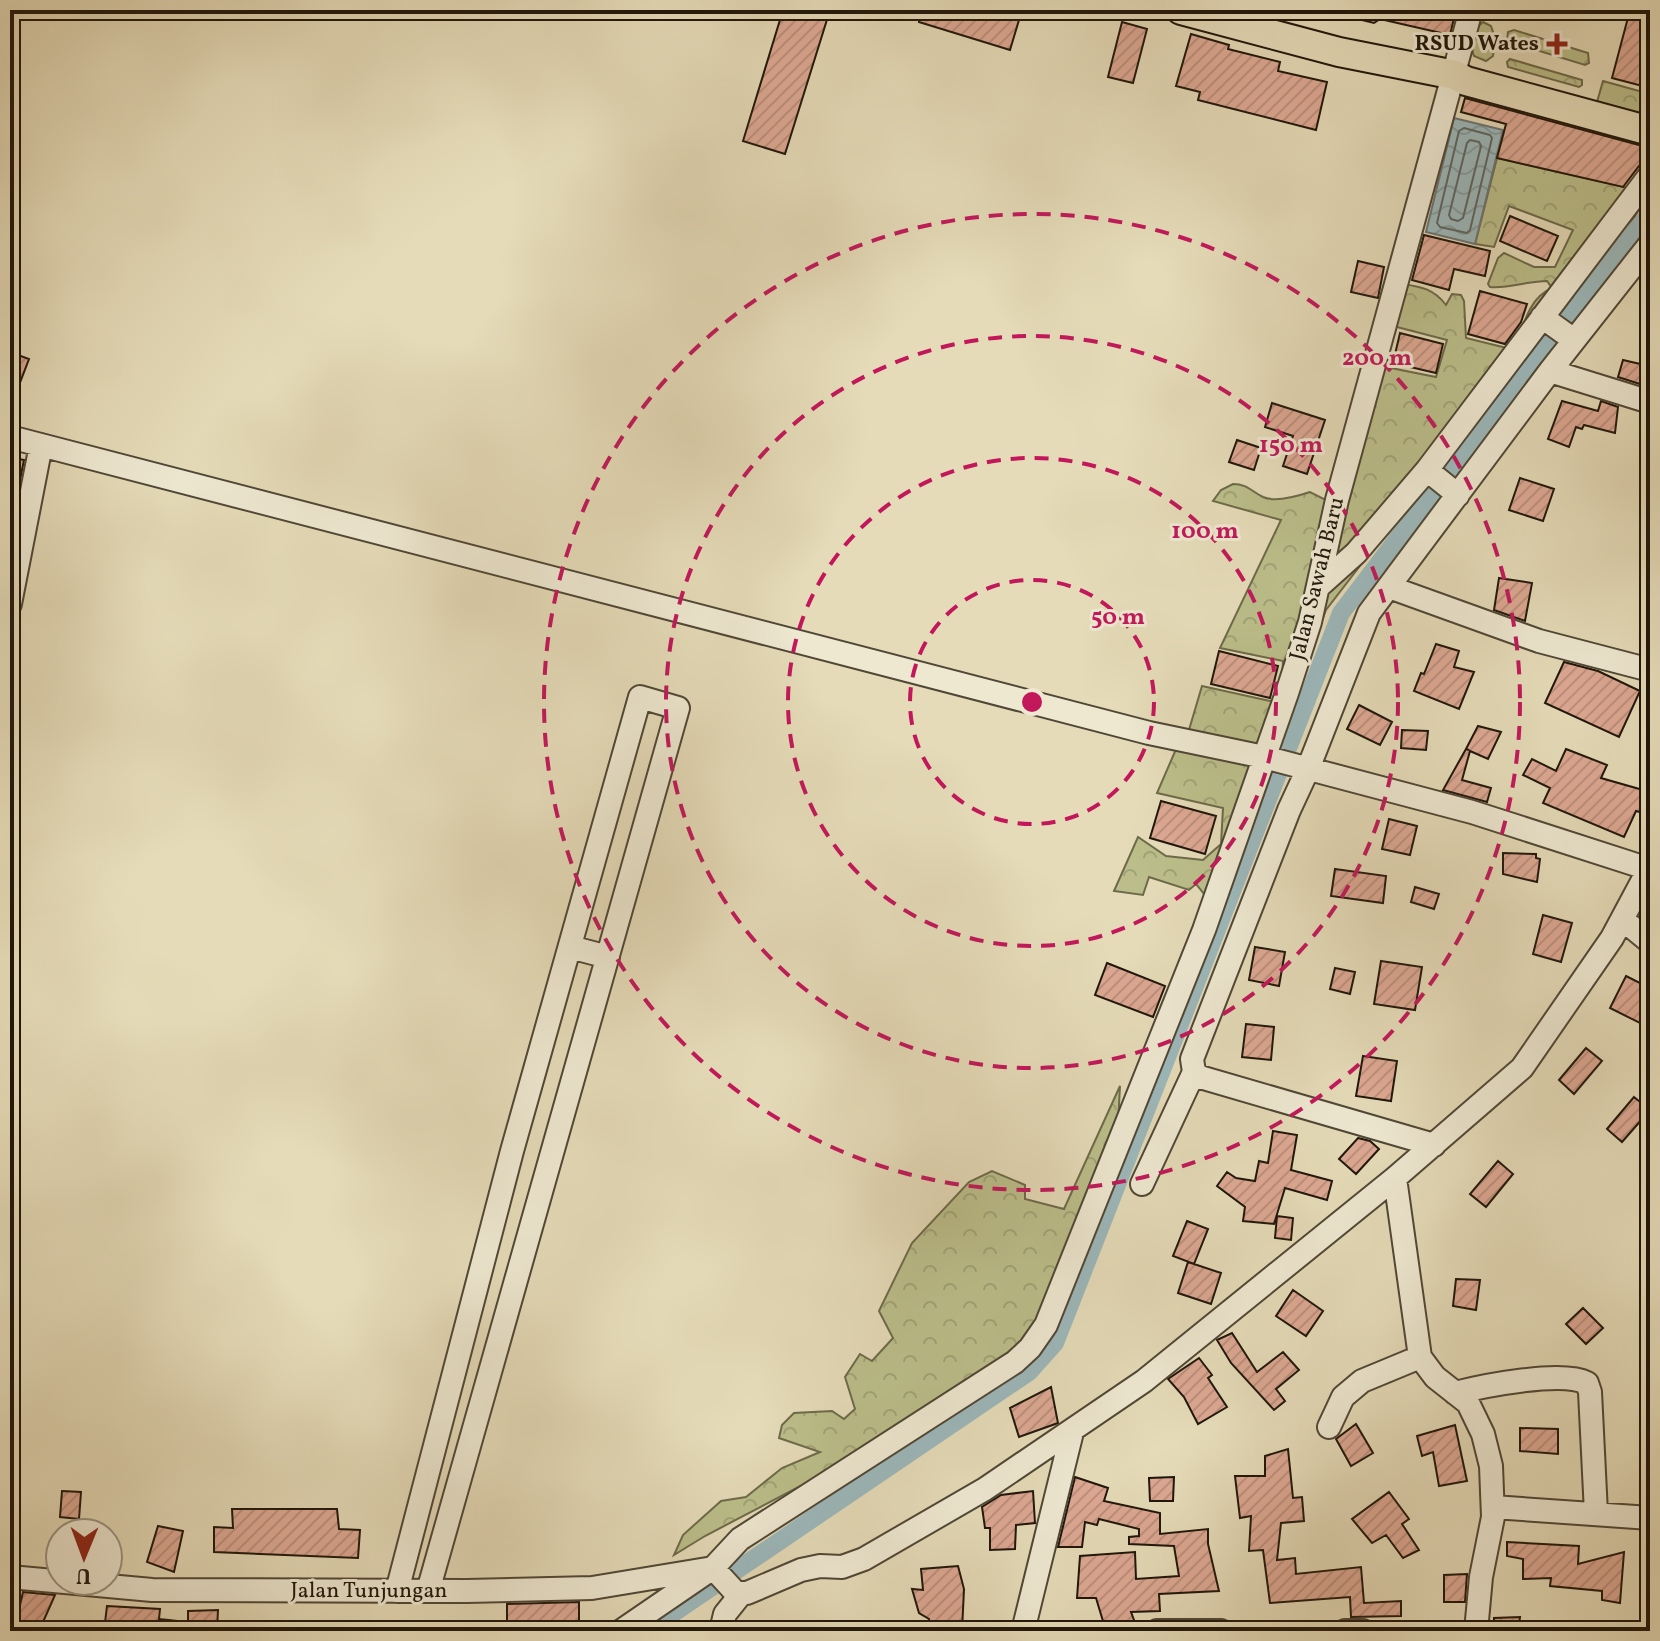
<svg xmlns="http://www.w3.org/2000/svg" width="1660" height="1641" font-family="Vollkorn,serif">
	<defs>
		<pattern id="forest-crowns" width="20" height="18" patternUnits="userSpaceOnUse" patternTransform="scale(2)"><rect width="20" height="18" fill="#bbbe8a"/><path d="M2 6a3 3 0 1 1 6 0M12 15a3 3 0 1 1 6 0" fill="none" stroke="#a0a376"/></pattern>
		<pattern id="water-waves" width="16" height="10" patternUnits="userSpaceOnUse" patternTransform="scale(2)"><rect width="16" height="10" fill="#9cb8bb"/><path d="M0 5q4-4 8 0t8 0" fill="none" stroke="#869d9f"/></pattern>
		<pattern id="building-hatch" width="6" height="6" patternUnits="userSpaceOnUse" patternTransform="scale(2)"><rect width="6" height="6" fill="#dda893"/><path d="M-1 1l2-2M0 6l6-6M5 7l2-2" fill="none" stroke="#bd907d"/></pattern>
	</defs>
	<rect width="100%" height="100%" fill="#e5dbb8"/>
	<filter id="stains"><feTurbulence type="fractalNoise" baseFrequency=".0025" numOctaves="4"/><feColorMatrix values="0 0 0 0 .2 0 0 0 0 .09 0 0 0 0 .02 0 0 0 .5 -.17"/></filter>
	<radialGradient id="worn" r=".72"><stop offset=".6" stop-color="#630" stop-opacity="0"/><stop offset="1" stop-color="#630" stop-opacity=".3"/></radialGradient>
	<path fill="url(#forest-crowns)" stroke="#6d6a4a" stroke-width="2" d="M1483 22 1491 26 1495 38 1493 56 1486 61 1474 56C1469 46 1474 29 1483 22Z
		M1514 30 1588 53 1589 63 1585 65 1507 41 1508 32Z
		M1510 59 1582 80V85L1579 87 1508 67 1507 62Z
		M1603 81 1650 94V122L1595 109Z
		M1497 158 1629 188 1644 200C1628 228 1608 273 1577 284L1326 610 1299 681 1381 366 1436 377 1447 340 1393 326 1403 284C1422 287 1434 289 1446 305L1452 294 1461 295 1464 301 1466 338 1515 350C1523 327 1528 298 1552 288L1547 281C1527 281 1508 289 1490 287L1488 284 1498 258 1504 253 1534 267H1555L1573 230 1509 206 1494 247 1475 244Z
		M1233 484C1247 484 1251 491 1263 497 1276 503 1298 496 1310 492L1328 501 1305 621 1282 682 1283 661 1220 648 1281 520 1213 501 1221 490Z
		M1202 686 1270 701 1280 699 1208 899 1196 884 1189 890 1149 877 1143 895 1114 891 1138 837 1166 856 1203 860 1221 844 1223 808 1157 793 1180 740H1186Z
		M1120 1086 1117 1144 1040 1335 856 1457 705 1536 674 1555 683 1535 721 1501 746 1497 782 1468 820 1452 779 1438 782 1425 794 1413 832 1411 844 1419 855 1409 845 1377 860 1354 872 1361 893 1338 879 1311 912 1243 969 1182 992 1171 1025 1185V1199L1064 1209Z"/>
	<path fill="url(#water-waves)" stroke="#6a7775" stroke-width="2" d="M1454 118 1503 130 1475 244 1426 232Z"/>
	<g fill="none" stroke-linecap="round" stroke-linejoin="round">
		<path stroke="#5e6763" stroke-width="2" d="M1464 128 1490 135 1492 138 1470 230 1467 233 1440 227 1437 223 1459 131Z
			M1470 140 1479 142 1481 146 1463 218 1458 221 1451 219 1449 215 1467 143Z"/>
		<path stroke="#9cb8bb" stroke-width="18" d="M647 1631 1029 1372 1055 1343 1341 613 1558 328 1650 213"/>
	</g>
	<path fill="url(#building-hatch)" stroke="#1f160b" stroke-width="2" d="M783 10H830L785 154 743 141Z
		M922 10H1022L1010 50 919 22Z
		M1341 10H1456L1450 35 1380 19 1374 23 1341 15Z
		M1630 10H1650V88L1612 78Z
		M1122 22 1147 29 1133 83 1108 77Z
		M1191 34 1229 45 1228 49 1280 62 1278 71 1327 82 1316 130 1198 100 1200 92 1176 86Z
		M1465 98 1650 148V161L1646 160 1639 166 1623 187 1497 158 1506 124 1461 112Z
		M1510 216 1558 236 1547 261 1500 241Z
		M1424 235 1490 251 1485 276 1454 269 1449 290 1412 280Z
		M1358 261 1384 267 1378 298 1351 292Z
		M1480 291 1527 304 1521 322 1505 344 1468 334Z
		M1400 333 1443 344 1436 373 1393 363Z
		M10 352 29 359 11 406H10Z
		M1623 360 1649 366 1643 385 1618 377Z
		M1562 401 1598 411 1601 401 1618 407 1615 433 1584 425 1582 429 1576 427 1569 447 1548 439Z
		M1272 403 1325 420 1307 474 1283 466 1293 436 1265 427Z
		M1237 440 1261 448 1254 470 1229 462Z
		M10 457 24 460 10 531Z
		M1520 478 1554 489 1543 521 1509 510Z
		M1499 578 1532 583 1525 621 1494 610Z
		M1436 644 1459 651 1454 667 1474 672 1459 709 1414 691 1421 673 1424 674Z
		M1219 651 1278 666 1270 698 1211 684Z
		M1564 662 1598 671 1640 691 1619 737 1545 703Z
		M1359 705 1392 722 1380 745 1347 729Z
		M1478 726 1501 732 1488 759 1470 751 1462 780 1491 788 1487 802 1443 790 1466 749 1469 750 1466 749Z
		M1402 730 1428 731 1426 750 1401 748Z
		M1566 749 1607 765 1601 778 1650 792 1647 814 1636 811 1624 837 1543 803 1550 788 1523 775 1532 759 1556 771Z
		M1161 801 1216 816 1205 854 1150 838Z
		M1389 819 1417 826 1410 855 1382 849Z
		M1503 853 1536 854V858L1540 859 1537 882 1503 874Z
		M1335 869 1386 876 1383 903 1331 896Z
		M1415 887 1439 894 1434 909 1411 902Z
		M1543 915 1572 923 1561 962 1533 954Z
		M1255 947 1285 952 1279 986 1249 980Z
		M1381 961 1422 967 1415 1010 1374 1004Z
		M1107 963 1165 986 1153 1017 1095 995Z
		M1335 968 1355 972 1350 994 1330 989Z
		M1626 976 1650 988V1028L1610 1008Z
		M1246 1024 1274 1027 1271 1060 1242 1057Z
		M1586 1048 1602 1061 1574 1094 1559 1080Z
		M1363 1056 1397 1061 1391 1101 1356 1096Z
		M1634 1097 1650 1110 1622 1142 1607 1129Z
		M1273 1131 1297 1135 1291 1170 1332 1181 1327 1200 1285 1188 1274 1224 1243 1221 1245 1207 1217 1186 1227 1172 1236 1178 1255 1181 1259 1161 1268 1163Z
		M1358 1138 1370 1141 1379 1149 1356 1174 1339 1159Z
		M1498 1161 1513 1174 1486 1207 1470 1194Z
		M1277 1216 1293 1218 1291 1240 1275 1238Z
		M1187 1221 1208 1229 1194 1264 1173 1256Z
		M1188 1262 1221 1273 1211 1304 1178 1293Z
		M1456 1279 1480 1280 1476 1310 1453 1306Z
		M1293 1290 1323 1311 1306 1336 1276 1316Z
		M1583 1308 1603 1328 1586 1344 1566 1324Z
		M1232 1333 1257 1372 1283 1352 1299 1370 1276 1389 1285 1401 1274 1410 1231 1363 1217 1340Z
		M1199 1358 1212 1375 1208 1378 1227 1407 1198 1424 1184 1397 1168 1379Z
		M1051 1387 1058 1423 1019 1437 1010 1408Z
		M1356 1424 1373 1453 1351 1466 1336 1439Z
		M1455 1425 1467 1481 1439 1486 1433 1452 1422 1456 1417 1436Z
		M1520 1428 1558 1429V1454L1520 1451Z
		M1288 1449 1293 1498 1302 1497 1304 1521 1281 1523 1277 1560 1295 1558 1296 1574 1361 1567 1364 1603 1401 1601V1616L1351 1617 1350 1597 1270 1603 1263 1550 1249 1551 1251 1516 1240 1518 1235 1476H1265V1456Z
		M1075 1477 1108 1488 1104 1501 1160 1513V1534L1208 1529V1544L1219 1591 1159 1594 1160 1611 1131 1612 1137 1628 1126 1631H1106L1096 1598H1077L1080 1556 1135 1552 1136 1579 1179 1576 1174 1546 1129 1544V1537L1139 1536V1529L1099 1519 1097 1525 1085 1522 1082 1547H1058Z
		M1174 1477 1173 1501H1150L1149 1478Z
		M62 1491 81 1492 79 1519 60 1517Z
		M1033 1491 1035 1523 1016 1525 1015 1549 990 1550V1528H985L982 1507 1001 1495Z
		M1389 1492 1409 1519 1402 1524 1419 1550 1403 1558 1386 1535 1372 1543 1352 1519Z
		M232 1509H337L339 1529 360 1530 358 1558 214 1552V1527L233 1528Z
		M158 1526 183 1531 174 1572 147 1562Z
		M1507 1542 1579 1546 1578 1564 1624 1552 1620 1603 1602 1600V1591L1550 1586 1551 1578 1523 1579V1559L1507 1556Z
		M958 1566 964 1589 962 1631H927L929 1619 919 1613 912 1589 923 1590 921 1569Z
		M1467 1574 1465 1602H1444V1575Z
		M23 1592 55 1595 39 1631H14Z
		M579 1602V1631H507V1604Z
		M107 1606 160 1609 159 1619 186 1622 185 1631H104Z
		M218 1610 217 1631H188V1611Z
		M1520 1617 1518 1631H1494V1618Z"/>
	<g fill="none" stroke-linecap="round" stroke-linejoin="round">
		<g stroke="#504736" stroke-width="26">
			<path id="minor" d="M1542 317 1574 340
				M1550 371 1650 402
				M10 437 1149 733 1264 757 1472 812 1649 869
				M1427 470 1458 495
				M1318 587 1356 553 1427 470 1650 175
				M1389 587 1539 641 1650 670
				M10 604 41 445
				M1622 919 1650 942
				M570 947 608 957
				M1434 1145 1200 1077 1194 1072 1192 1059 1289 810 1308 769 1369 613 1550 371 1650 244
				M1395 1178 1420 1357 1435 1377 1468 1403 1483 1434 1491 1466 1493 1517 1481 1577 1476 1631
				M1142 1184 1194 1072
				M1455 1393C1483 1386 1562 1370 1587 1383L1590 1392 1596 1513
				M1329 1427 1343 1397 1362 1381 1420 1357
				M1493 1507 1650 1518
				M10 1577 152 1590 467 1591 592 1588 713 1568 736 1593H747L801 1570 820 1566 842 1567 864 1559 985 1489 1144 1381 1395 1178 1522 1068 1612 938 1650 867
				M397 1591 512 1151 640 697 678 708 428 1591
				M621 1631 713 1568 740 1539 1015 1362 1030 1348 1046 1325 1204 930 1287 693 1310 622 1337 500 1471 10
				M721 1631 725 1614 741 1594
				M1023 1631 1072 1432
				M1157 1631H1221
				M1345 1631H1363"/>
		</g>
		<g stroke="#1f160b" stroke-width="32">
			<path id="major" d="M1181 10 1339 52 1455 75 1466 81 1650 131"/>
		</g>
		<use href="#minor" stroke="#eee8d1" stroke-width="22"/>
		<use href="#major" stroke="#e5dbb8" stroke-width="28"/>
	</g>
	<g fill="none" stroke="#c2185b" stroke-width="4" stroke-dasharray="14 10">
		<circle cx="1032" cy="702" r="122"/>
		<circle cx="1032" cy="702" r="244"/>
		<circle cx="1032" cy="702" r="366"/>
		<circle cx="1032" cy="702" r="488"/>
	</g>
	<path fill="#8f2418" stroke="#eee8d1" stroke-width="3" d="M1553 32h8v8h8v8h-8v8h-8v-8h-8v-8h8z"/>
	<g text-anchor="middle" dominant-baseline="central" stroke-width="6" stroke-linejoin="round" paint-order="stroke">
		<g font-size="22" font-weight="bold" fill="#1f160b" stroke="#eee8d1" text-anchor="end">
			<text x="1539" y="44">RSUD Wates</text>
		</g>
		<g font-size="22" fill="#1f160b" stroke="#eee8d1">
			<text transform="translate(1318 579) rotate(-76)">Jalan Sawah Baru</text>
			<text x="369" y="1591">Jalan Tunjungan</text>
		</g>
	</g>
	<circle cx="1032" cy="702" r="12" fill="#c2185b" stroke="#eee8d1" stroke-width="4"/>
	<g font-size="24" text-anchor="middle" font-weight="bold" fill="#c2185b" stroke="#eee8d1" stroke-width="6" stroke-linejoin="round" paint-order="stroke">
		<text x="1377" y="365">200 m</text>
		<text x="1291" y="452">150 m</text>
		<text x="1205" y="538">100 m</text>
		<text x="1118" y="624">50 m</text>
	</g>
	<rect width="1660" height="1641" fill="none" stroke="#e5dbb8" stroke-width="40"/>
	<rect x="12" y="12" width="1636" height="1617" fill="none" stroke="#1f160b" stroke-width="4"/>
	<rect x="20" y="20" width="1620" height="1601" fill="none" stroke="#1f160b" stroke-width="2"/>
	<g transform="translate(84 1557) rotate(181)"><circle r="38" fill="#eee8d1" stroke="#9b9482" stroke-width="2"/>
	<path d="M0-6L14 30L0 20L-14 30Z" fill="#8f2418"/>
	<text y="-12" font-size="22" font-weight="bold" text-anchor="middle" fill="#1f160b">U</text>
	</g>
	<rect width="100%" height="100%" filter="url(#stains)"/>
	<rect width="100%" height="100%" fill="url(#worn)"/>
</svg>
